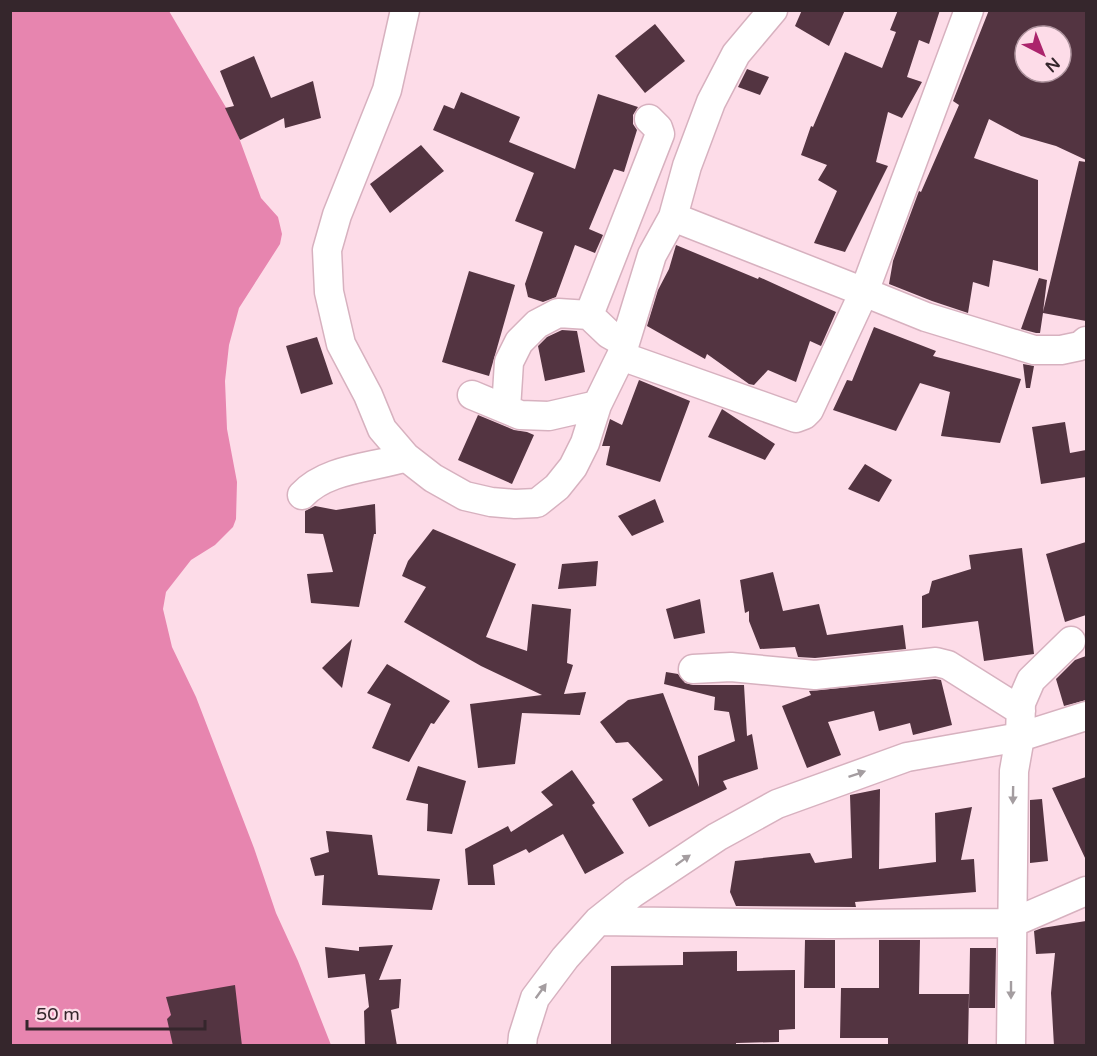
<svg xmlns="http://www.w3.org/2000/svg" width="1097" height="1056" font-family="'Varela Round',sans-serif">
	<rect width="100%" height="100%" fill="#fddce8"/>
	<path fill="#e785af" d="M10 11H169L231 116 261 198 278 217 282 234 280 244 239 308 229 345 225 381 227 429 237 482 236 519 233 527 215 545 191 560 166 592 163 609 172 647 196 697 254 848 276 913 298 961 331 1045H11Z"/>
	<path fill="#533441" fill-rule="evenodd" d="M802 10H845L829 46 795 26Z
		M898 10H940L929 44 919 40 907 77 922 82 902 118 888 112 876 162 888 166 845 252 814 243 837 191 818 180 827 165 801 155 811 126 813 127 845 52 882 68 896 32 890 30Z
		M989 10H1086V160L1056 146 1021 136 989 119 974 158 1038 180V271L993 260 989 287 973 282 968 313 932 301 889 284 893 261 919 191 921 192 959 105 953 101ZM1025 36H1061V72H1025Z
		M655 24 685 61 645 93 615 56Z
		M254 56 271 98 313 81 321 118 285 128 284 118 240 140 225 108 234 106 220 71Z
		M747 69 769 77 760 95 738 87Z
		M461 92 520 117 509 142 575 169 598 94 638 107 633 115V124L637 130 624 172 614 169 589 229 603 235 595 253 575 245 556 297 543 302 528 297 525 284 543 232 515 221 534 173 433 130 444 105 454 109Z
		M421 145 444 171 390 213 370 184Z
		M1079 161 1086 162V321L1043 313 1040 333H1036L1021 329 1039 278 1047 280 1043 312Z
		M676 245 758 279 759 277 836 312 821 346 810 341 796 382 768 370 754 385 749 384 707 354 705 359 647 326 658 290 669 269Z
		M469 271 515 285 489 376 442 362Z
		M874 327 936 351 933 356 1021 379 1000 443 941 436 950 392 920 383 896 431 833 410 847 380 852 381Z
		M562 330 577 331 585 372 545 381 538 346 547 337Z
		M317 337 333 384 301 394 286 346Z
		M1023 364 1034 366 1030 388H1026Z
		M639 380 690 401 660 482 606 465 610 446H602L610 419 622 425Z
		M722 409 775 444 765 460 708 437Z
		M478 415 514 430 527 432 534 435 512 484 458 460Z
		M1065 422 1070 453 1086 450V477L1041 484 1032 427Z
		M865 464 892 480 879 502 848 489Z
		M655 499 664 522 632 536 618 516Z
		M375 504 376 534H374L359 607 311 603 307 574 333 572 323 534 305 533V511L315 506 336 510Z
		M433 529 516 564 486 637 527 651 532 604 571 609 567 663 573 665 564 694 586 692 580 715 522 713 515 764 478 768 470 704 542 695 481 666 404 622 426 587 402 576 408 561Z
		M1086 542V615L1065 622 1046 554Z
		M1022 548 1034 654 984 661 978 621 922 628V596L929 593 932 581 971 569 969 555Z
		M598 561 596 586 558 589 562 564Z
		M773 572 783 611 819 604 827 635 903 625 906 649 815 658 798 657 795 647 760 649 749 621V611L745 613 740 580Z
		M700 599 705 633 674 639 666 609Z
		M352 639 342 688 322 668Z
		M1086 656V700L1064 706 1056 679 1075 660Z
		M387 664 450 701 434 724 431 723 409 762 372 748 391 704 367 693Z
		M666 672 678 674 685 683 693 685H744L747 736 752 734 758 769 723 781 727 789 649 827 632 799 663 780 628 742 616 743 600 722 628 700 663 693 699 787 698 756 735 741 729 712 714 710 715 697 664 684Z
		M935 679 941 680 952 725 913 735 910 723 879 731 874 711 828 722 841 755 807 768 782 706 811 695 809 691Z
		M418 766 466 781 452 834 427 831 428 804 406 800Z
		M572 770 595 803 592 805 624 853 585 874 563 834 529 853 526 849 493 865 495 885H468L465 849 508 826 511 832 553 805 541 792Z
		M1086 777V860L1052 788Z
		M880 789 879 869 936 862 935 813 972 807 961 860 974 859 976 892 855 902 856 907 736 906 730 892 735 861 810 853 815 863 852 858 850 795Z
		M1042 799 1048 861 1030 863V800Z
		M326 831 372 835 378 875 440 879 432 910 322 905 324 875 315 876 310 858 329 852Z
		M1086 921V1046H1054L1051 993 1055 953 1036 954 1034 931 1042 928Z
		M805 940H835V988H804Z
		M879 940H920L919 994H969L968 1046H888V1038H840L841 988H879Z
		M393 945 379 980 401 979 399 1008 391 1010 397 1046H365L364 1011 369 1007 365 974 328 978 325 947 359 951V947Z
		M970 948H996L995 1008H969Z
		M737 951V971L795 970V1029L779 1030V1042L736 1043V1046L611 1045V966L683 965V952Z
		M235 985 242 1046H173L167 1019 171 1015 166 997Z"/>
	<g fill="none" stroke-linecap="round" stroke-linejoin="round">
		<g stroke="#d7b1bf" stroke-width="31">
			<path id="minor" d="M405 10 387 90 337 215 327 250 329 292 341 344 368 395 382 429 406 457 433 478 465 496 491 502 515 504 537 503 557 487 573 467 585 443 597 405 621 356 652 255 673 217 687 166 711 102 736 54 773 10
				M969 10 864 292 926 317 1034 350H1061L1080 346 1086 341
				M625 343 609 334 589 315 660 134 658 128 649 119
				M621 356 796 418 804 415 809 410 864 292 673 217
				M472 395 520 415 549 416 597 405
				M506 409 509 362 519 342 537 324 558 313 589 315
				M302 495C327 468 373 468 406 457
				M693 669 731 667 815 675 936 662 948 665 1021 711
				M598 921 829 924 1012 923 1086 891
				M522 1046 523 1036 535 998 565 958 598 921 633 893 717 837 777 804 907 757 1020 737 1086 716
				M1011 1046 1014 771 1020 737 1021 703 1031 680 1071 641"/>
		</g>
		<use href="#minor" stroke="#fff" stroke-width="28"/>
	</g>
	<defs><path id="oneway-solid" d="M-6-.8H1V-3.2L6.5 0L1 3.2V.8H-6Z" transform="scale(1.5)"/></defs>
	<g fill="#a49da0">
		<use href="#oneway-solid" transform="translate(857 774) rotate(-19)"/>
		<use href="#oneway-solid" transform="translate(1013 795) rotate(91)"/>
		<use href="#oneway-solid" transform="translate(683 860) rotate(-35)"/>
		<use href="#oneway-solid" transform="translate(1011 990) rotate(90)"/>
		<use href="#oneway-solid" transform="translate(541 991) rotate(-54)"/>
	</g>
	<rect width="1097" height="1056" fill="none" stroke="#35262c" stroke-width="24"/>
	<g transform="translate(1043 54) rotate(138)"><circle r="28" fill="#fddce8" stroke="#ad939d" stroke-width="1.5"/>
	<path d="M0-4.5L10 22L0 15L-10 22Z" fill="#ab246c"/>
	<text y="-9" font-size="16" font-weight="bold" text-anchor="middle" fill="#35262c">N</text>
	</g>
	<path d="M27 1020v9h178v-9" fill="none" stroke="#35262c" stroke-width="3"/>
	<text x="36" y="1020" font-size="18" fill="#35262c" stroke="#fddce8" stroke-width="4.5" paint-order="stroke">50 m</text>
</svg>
